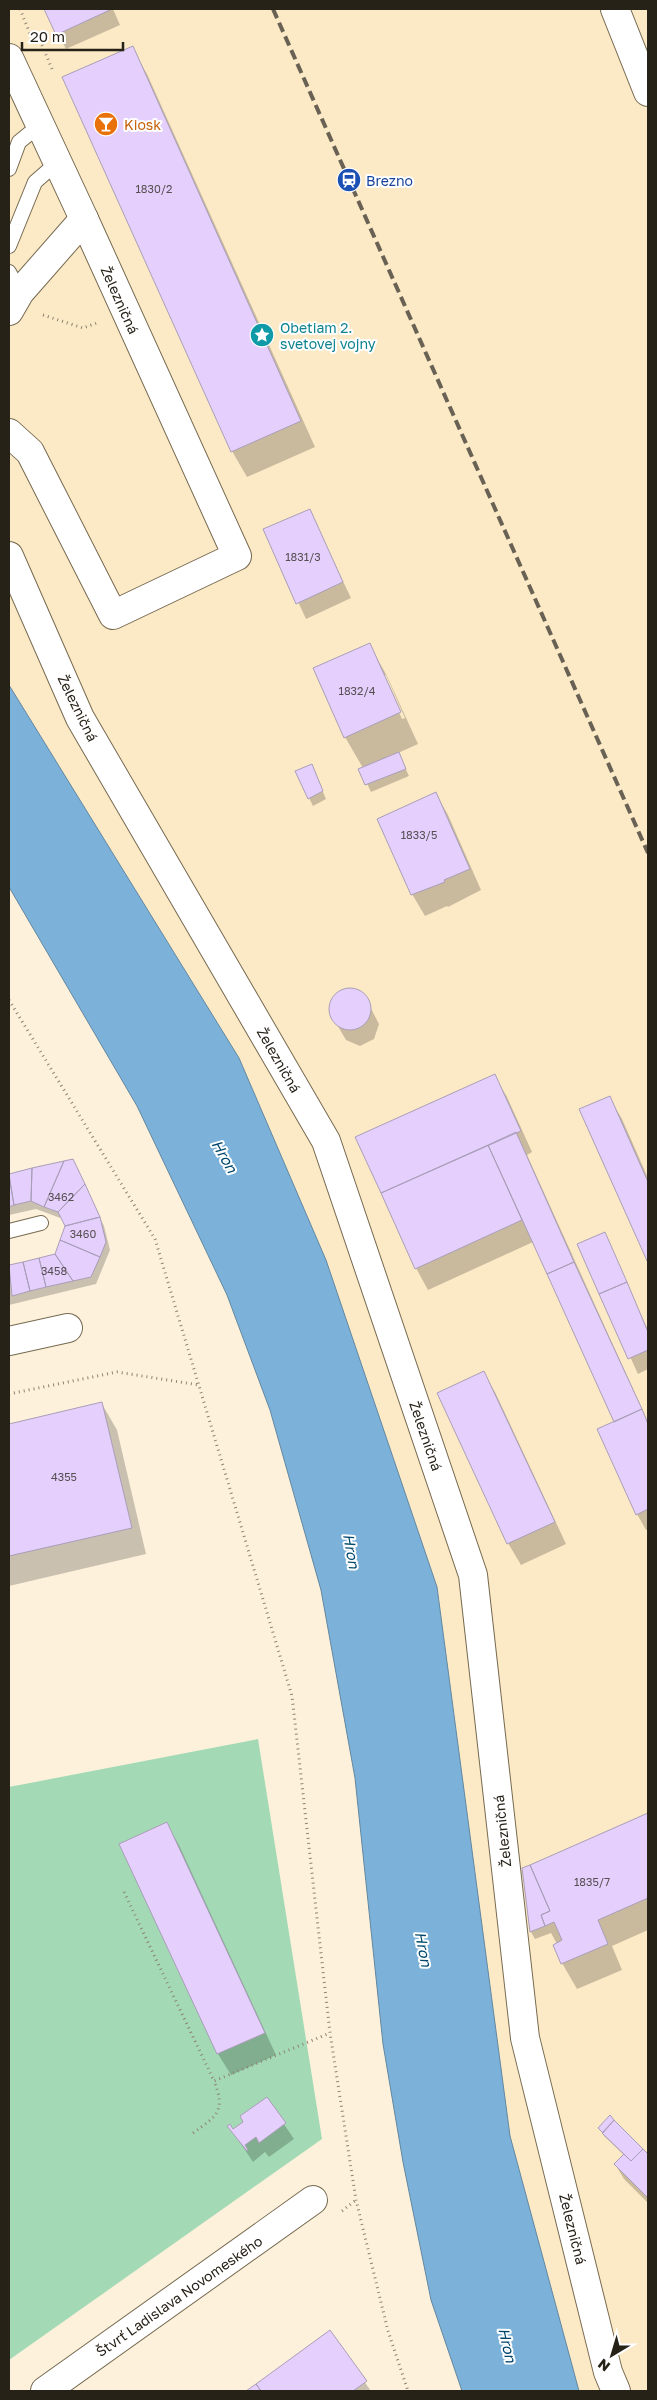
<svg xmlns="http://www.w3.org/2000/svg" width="657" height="2400" font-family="'Golos Text',sans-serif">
	<rect width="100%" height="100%" fill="#fdf1db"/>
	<path fill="#fce9c6" d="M9 9H648V2391H579L510 2136 437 1587 326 1260 239 1058 9 685Z"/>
	<path fill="#a3dab5" d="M258 1739 322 2139 9 2360V1787Z"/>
	<path fill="#7cb2da" stroke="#6287a0" d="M9 685 239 1058 326 1260 437 1587 510 2136 579 2391H462L431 2300 403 2162 383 2044 355 1778 321 1590 270 1410 227 1295 137 1106 9 887Z"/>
	<path fill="#0003" fill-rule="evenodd" d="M46 9H113L120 25 66 49Z
		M132 48 147 74 315 447 247 477 232 451Z
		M309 510 351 598 306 619 265 530Z
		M369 644 387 676 418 744 398 753 409 776 371 792 360 769 363 768 345 737ZM383 675H386L405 718 402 719Z
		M315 773 326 799 313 806 309 798Z
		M436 794 448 815 481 890 448 907 447 906 425 916 412 894Z
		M349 989 364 995 379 1024 374 1039 360 1046 346 1040 332 1016 330 1007 335 996Z
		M494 1075 507 1097 532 1152 527 1155 648 1422V1529L646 1530 637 1514 616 1423 533 1242 428 1290 416 1268Z
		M609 1097 622 1119 648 1178V1260L581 1110Z
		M72 1160 104 1226 110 1250 96 1284 9 1305V1266L55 1256 66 1226 63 1219 36 1209 9 1215V1175Z
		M604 1234 648 1330V1369L638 1374 579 1245Z
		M484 1373 496 1394 566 1544 521 1565 508 1543Z
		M102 1404 117 1430 146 1554 9 1586V1425Z
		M648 1815V1930L612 1946 622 1970 577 1989 562 1963 557 1944 551 1933 535 1939 531 1932 523 1869Z
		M166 1823 179 1845 276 2055 231 2075 218 2054 121 1844Z
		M267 2099 294 2139 269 2157 265 2152 253 2162 229 2126 233 2131 245 2122Z
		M600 2128 642 2150 648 2156V2203L624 2179 615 2164 624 2155 604 2136Z
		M329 2332 371 2391H248Z"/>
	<path fill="#e5d0fd" stroke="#a99eb8" d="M44 9H112L56 35Z
		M133 46 301 421 231 452 62 77Z
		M310 509 343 582 296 604 263 529Z
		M370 643 401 712 344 738 313 668Z
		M399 752 406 769 365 785 358 769Z
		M312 764 323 791 308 799 295 771Z
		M436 792 470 869 444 880 445 882 411 895 377 819Z
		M329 1009a21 21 0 1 1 42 0a21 21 0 1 1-42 0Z
		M495 1074 521 1131 381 1193 355 1137Z
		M610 1096 648 1182V1263L579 1109Z
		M516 1132 574 1262 547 1274 488 1145Z
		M488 1145 522 1220 415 1269 381 1193Z
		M73 1159 85 1184 58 1212 44 1207 64 1161Z
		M64 1161 44 1207 31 1201 32 1168Z
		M32 1168 31 1201 14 1205 9 1174Z
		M9 1177 14 1205 9 1207Z
		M85 1184 100 1217 65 1226 58 1212Z
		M100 1217 106 1242 100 1257 60 1240 65 1226Z
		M605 1232 627 1282 599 1294 577 1244Z
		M60 1240 100 1257 91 1277 73 1281 55 1254Z
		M55 1254 73 1281 46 1287 39 1258Z
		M39 1258 46 1287 30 1291 23 1262Z
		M23 1262 30 1291 12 1296 9 1265Z
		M574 1262 642 1409 614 1422 547 1274Z
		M627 1282 648 1332V1350L628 1359 599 1294Z
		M484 1371 555 1522 507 1544 437 1393Z
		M102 1402 132 1528 9 1556V1424Z
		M642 1409 648 1424V1509L636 1515 597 1429Z
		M648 1813V1898L598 1920 608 1944 561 1964 553 1945 562 1940 554 1922 545 1926 541 1915 550 1911 530 1865Z
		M167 1822 265 2033 217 2054 119 1844Z
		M530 1865 550 1911 541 1915 545 1926 530 1932 522 1868Z
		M267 2097 286 2123 259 2143 256 2137 245 2145 248 2150 247 2151 227 2126 230 2124 233 2129 243 2122 240 2116Z
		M610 2115 614 2120 603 2133 598 2128Z
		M614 2120 643 2149 631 2161 602 2133Z
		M643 2149 648 2154V2198L614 2164 624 2154 631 2161Z
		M330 2330 367 2381 353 2391H261L256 2384Z
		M256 2384 261 2391H246Z"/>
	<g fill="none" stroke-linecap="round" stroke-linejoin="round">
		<g stroke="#766a51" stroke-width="16">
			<path id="service" d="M9 169 19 142 41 124
				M9 246 35 182 58 162
				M9 272 20 292
				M9 1231 41 1223"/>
		</g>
		<g stroke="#766a51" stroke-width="30">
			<path id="minor" d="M9 58 84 219
				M9 556 80 718 326 1141 473 1575 525 2038 608 2372 616 2391
				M9 1341 68 1328
				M45 2391 313 2200"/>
		</g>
		<g stroke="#766a51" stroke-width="30">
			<path id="tertiary" d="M9 311 20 292 84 219 237 556 113 615 30 452 9 433"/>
		</g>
		<g stroke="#766a51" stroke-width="30">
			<path id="primary" d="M615 9 648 92"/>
		</g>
		<path stroke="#8c8474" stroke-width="3" stroke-dasharray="1 4" stroke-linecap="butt" d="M20 9 31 36
			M38 42 42 45 52 69
			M43 315 83 328 97 323
			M9 1000 155 1239 292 1696 330 2033 356 2200 388 2331 408 2391
			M9 1394 117 1372 199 1385
			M124 1892 214 2081 330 2033
			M193 2133C217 2116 226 2111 214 2081
			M342 2211 356 2200"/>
		<use href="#service" stroke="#fff" stroke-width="14"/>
		<use href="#minor" stroke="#fff" stroke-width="28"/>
		<use href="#tertiary" stroke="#fff" stroke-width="28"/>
		<use href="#primary" stroke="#fff" stroke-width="28"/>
		<path stroke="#696254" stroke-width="4" stroke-dasharray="10 5" stroke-linecap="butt" d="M273 9 648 853"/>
	</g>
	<defs>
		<g id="bar-disc" transform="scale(1.25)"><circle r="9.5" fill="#e8710a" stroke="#fff"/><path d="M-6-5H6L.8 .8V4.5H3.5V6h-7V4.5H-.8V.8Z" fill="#fff"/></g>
		<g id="station-disc" transform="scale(1.25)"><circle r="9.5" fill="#1a4fb4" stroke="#fff"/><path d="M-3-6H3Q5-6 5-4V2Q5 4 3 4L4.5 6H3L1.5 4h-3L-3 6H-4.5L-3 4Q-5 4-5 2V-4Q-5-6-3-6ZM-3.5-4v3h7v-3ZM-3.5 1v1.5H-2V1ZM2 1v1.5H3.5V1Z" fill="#fff"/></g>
		<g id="sight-disc" transform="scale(1.25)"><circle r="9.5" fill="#0f9aa8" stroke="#fff"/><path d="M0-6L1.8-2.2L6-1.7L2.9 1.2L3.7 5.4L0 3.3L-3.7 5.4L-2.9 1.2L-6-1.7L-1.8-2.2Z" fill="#fff"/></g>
	</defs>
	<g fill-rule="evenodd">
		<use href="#bar-disc" x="106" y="124"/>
		<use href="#station-disc" x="349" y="180"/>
		<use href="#sight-disc" x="262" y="335"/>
	</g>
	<g text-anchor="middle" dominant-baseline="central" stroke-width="4" stroke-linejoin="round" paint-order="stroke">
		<g font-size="11" fill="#564e51">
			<text x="154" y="188">1830/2</text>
			<text x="303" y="556">1831/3</text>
			<text x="357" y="690">1832/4</text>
			<text x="419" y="834">1833/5</text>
			<text x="61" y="1196">3462</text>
			<text x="83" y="1233">3460</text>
			<text x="54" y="1270">3458</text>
			<text x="64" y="1476">4355</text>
			<text x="592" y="1881">1835/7</text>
		</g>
		<g font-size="14" fill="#c56008" stroke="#fff" text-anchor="start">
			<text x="124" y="124">Kiosk</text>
		</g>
		<g font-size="14" fill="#164399" stroke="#fff" text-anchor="start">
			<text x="366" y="180">Brezno</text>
		</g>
		<g font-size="14" fill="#272218" stroke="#fff">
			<text transform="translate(120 300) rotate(66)">Železničná</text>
			<text transform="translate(78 708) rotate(64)">Železničná</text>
			<text transform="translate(279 1060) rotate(60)">Železničná</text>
			<text transform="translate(426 1436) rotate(71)">Železničná</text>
			<text transform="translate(502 1831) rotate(-96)">Železničná</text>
			<text transform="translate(573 2229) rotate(76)">Železničná</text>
			<text transform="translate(179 2296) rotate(-35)">Štvrť Ladislava Novomeského</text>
		</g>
		<g font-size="14" fill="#0d838f" stroke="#fff" text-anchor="start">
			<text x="280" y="327">Obetiam 2.<tspan x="280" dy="16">svetovej vojny</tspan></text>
		</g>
		<g font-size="15" font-style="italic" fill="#01486e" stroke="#fff">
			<text transform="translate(225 1156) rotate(60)">Hron</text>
			<text transform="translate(352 1551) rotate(80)">Hron</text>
			<text transform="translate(424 1949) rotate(79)">Hron</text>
			<text transform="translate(508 2345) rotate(77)">Hron</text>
		</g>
	</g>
	<rect width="657" height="2400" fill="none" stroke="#272218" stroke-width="20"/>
	<g transform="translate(612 2355) rotate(218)" stroke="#ffffff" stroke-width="4" paint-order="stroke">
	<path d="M0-4L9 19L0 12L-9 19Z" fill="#272218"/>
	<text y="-8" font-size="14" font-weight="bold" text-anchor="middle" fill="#272218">N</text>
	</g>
	<path d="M22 42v8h101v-8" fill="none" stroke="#272218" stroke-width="2.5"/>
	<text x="30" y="42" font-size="15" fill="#272218" stroke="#ffffff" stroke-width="4" paint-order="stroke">20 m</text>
</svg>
